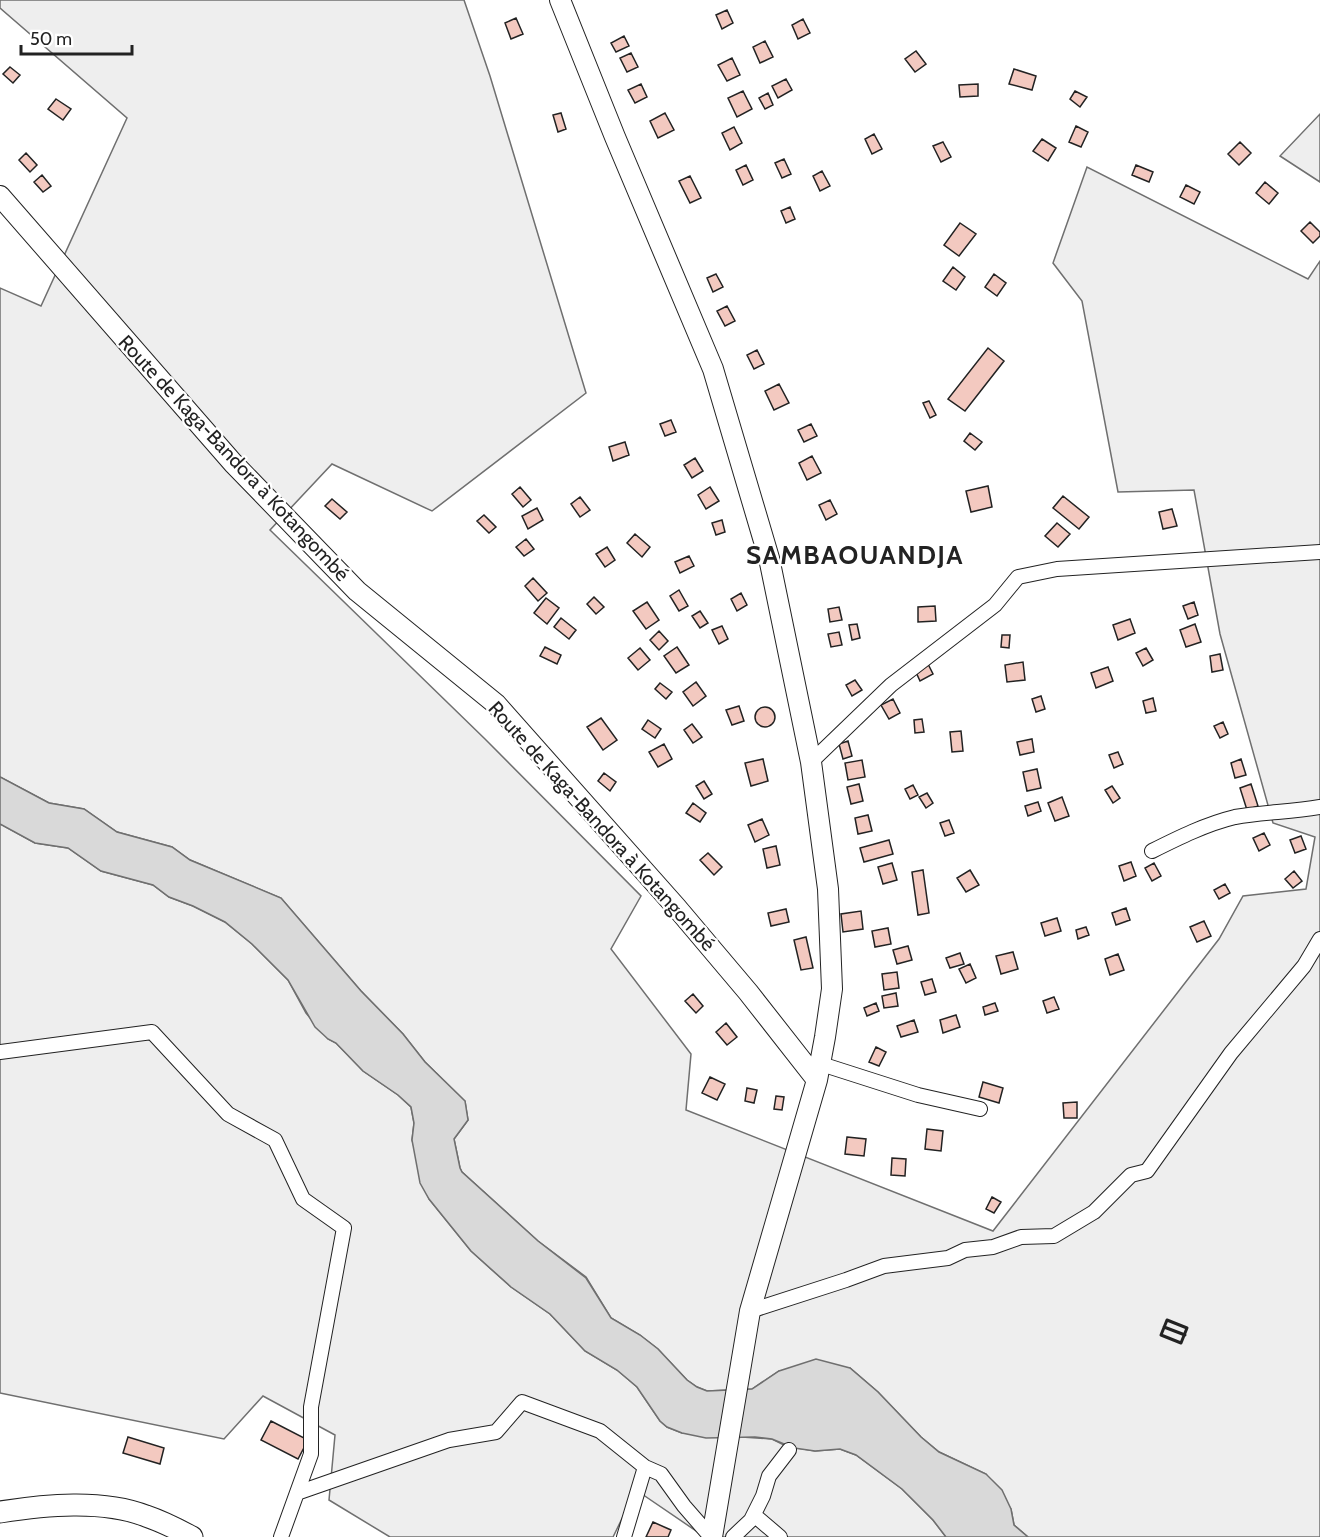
<svg xmlns="http://www.w3.org/2000/svg" width="1320" height="1537" font-family="Cabin,sans-serif">
	<rect width="100%" height="100%" fill="#fff"/>
	<path fill="#eee" stroke="#6f6f6f" stroke-width="1.5" d="M0 0H464L490 76 586 393 432 511 332 464 270 530 485 739 641 896 611 949 691 1054 686 1110 993 1231 1219 939 1243 896 1306 889 1315 837 1273 823 1220 634 1194 490 1118 492 1082 301 1053 263 1087 167 1308 279 1320 261V1537H1028L1014 1525 1011 1509 986 1474 939 1452 921 1437 878 1392 850 1368 779 1371 752 1389 707 1391 697 1387 687 1380 658 1349 640 1335 611 1318 586 1277 538 1241 462 1172 460 1168 454 1139 468 1120 465 1101 425 1062 403 1034 361 991 281 898 190 860 172 847 117 832 84 809 49 803 0 777V288L41 306 127 118 0 8Z
		M1320 114V182L1280 156Z
		M0 824 35 843 68 848 101 871 153 885 169 897 193 906 225 922 252 944 288 980 306 1013 328 1039 336 1043 363 1071 398 1095 411 1107 414 1123 412 1140 429 1199 471 1251 511 1287 550 1314 585 1351 617 1370 630 1381 637 1387 660 1421 667 1427 682 1433 772 1439 786 1446 815 1451 840 1449 856 1455 902 1489 933 1520 946 1537H705L636 1490 613 1537H390L329 1500 335 1435 263 1396 224 1439 0 1393Z"/>
	<path fill="#d9d9d9" stroke="#6f6f6f" stroke-width="1.5" d="M0 777 49 803 84 809 117 832 172 847 190 860 281 898 361 991 403 1034 425 1062 465 1101 468 1120 454 1139 460 1168 462 1172 538 1241 586 1278 611 1318 640 1335 658 1349 687 1380 697 1387 707 1391 752 1389 779 1371 816 1359 850 1368 878 1392 921 1437 939 1452 986 1474 1002 1490 1011 1509 1014 1525 1028 1537H946L933 1520 902 1489 856 1455 840 1449 815 1451 794 1448 772 1439 755 1437 706 1438 682 1433 667 1427 660 1421 637 1387 630 1381 617 1370 585 1351 550 1314 511 1287 471 1251 429 1199 420 1183 412 1140 414 1123 411 1107 398 1095 363 1071 336 1043 328 1039 315 1027 288 980 252 944 225 922 193 906 169 897 153 885 101 871 68 848 35 843 0 824Z"/>
	<path fill="#f3c9c0" stroke="#222" stroke-width="1.5" d="M727 10 733 23 722 29 716 15Z
		M516 18 523 34 511 39 505 23Z
		M803 19 810 33 798 39 792 25Z
		M624 36 629 46 616 52 611 43Z
		M765 41 773 57 760 63 753 47Z
		M916 51 926 64 915 72 905 59Z
		M631 53 638 67 627 72 620 58Z
		M732 58 740 75 727 81 718 65Z
		M10 67 20 75 13 83 3 74Z
		M1014 69 1036 76 1032 90 1009 84Z
		M786 79 792 90 778 98 772 86Z
		M641 84 647 97 635 103 628 90Z
		M978 84V96L960 97 959 85Z
		M743 91 752 109 737 117 728 98Z
		M1075 91 1087 97 1080 107 1070 99Z
		M768 93 773 105 765 109 759 98Z
		M56 99 71 109 63 120 48 109Z
		M561 113 566 129 558 132 553 115Z
		M665 113 674 130 658 138 650 121Z
		M1076 126 1088 132 1081 147 1069 142Z
		M734 127 742 143 730 150 722 133Z
		M874 134 882 149 872 154 865 139Z
		M1042 139 1056 148 1048 161 1033 151Z
		M943 142 951 157 941 162 933 146Z
		M1240 142 1251 153 1239 165 1228 154Z
		M26 153 37 165 30 172 19 160Z
		M784 159 791 174 782 178 775 163Z
		M746 165 753 180 743 185 736 170Z
		M1136 165 1153 172 1149 182 1132 175Z
		M822 171 830 186 820 191 813 176Z
		M42 175 51 186 43 192 34 182Z
		M690 176 701 198 690 203 679 181Z
		M1265 182 1278 193 1269 204 1256 193Z
		M1186 185 1200 192 1194 204 1180 197Z
		M790 207 795 219 786 223 781 211Z
		M1310 222 1320 232V236L1313 243 1301 231Z
		M960 223 976 234 959 256 944 245Z
		M953 267 965 277 956 290 943 281Z
		M716 274 723 287 713 292 707 278Z
		M994 274 1006 283 997 296 985 287Z
		M727 306 735 321 725 326 717 311Z
		M988 348 1004 361 965 411 948 399Z
		M757 350 764 364 754 369 747 355Z
		M779 384 789 403 774 410 765 391Z
		M929 401 936 415 930 418 923 403Z
		M671 420 676 432 665 436 660 424Z
		M811 424 817 436 804 442 798 430Z
		M970 433 982 442 975 450 964 441Z
		M625 442 629 455 613 461 609 447Z
		M812 456 821 473 807 480 799 463Z
		M695 458 703 471 692 478 684 465Z
		M988 486 992 507 971 512 966 491Z
		M520 487 531 500 523 507 512 494Z
		M710 487 719 501 706 509 698 495Z
		M1063 496 1089 517 1079 529 1053 508Z
		M580 497 590 510 580 517 571 504Z
		M332 499 347 512 340 519 325 506Z
		M830 500 837 514 826 520 819 505Z
		M537 508 543 520 528 529 522 516Z
		M1172 509 1177 526 1163 529 1159 512Z
		M484 515 496 527 489 533 477 521Z
		M722 520 725 532 716 535 712 523Z
		M1057 523 1070 534 1058 547 1045 536Z
		M635 534 650 547 642 557 627 543Z
		M526 539 534 549 524 556 516 547Z
		M607 547 615 560 605 567 596 554Z
		M689 556 694 566 680 573 675 562Z
		M533 578 547 593 538 601 525 586Z
		M679 590 688 606 679 611 670 596Z
		M741 593 747 605 737 611 731 599Z
		M594 597 604 607 596 614 587 604Z
		M546 598 559 608 547 624 534 613Z
		M647 602 659 620 646 629 633 611Z
		M1194 602 1198 615 1188 619 1183 606Z
		M935 606 936 621 918 622V607Z
		M839 607 842 620 830 622 828 609Z
		M700 611 708 623 700 628 692 616Z
		M561 618 576 630 569 639 554 627Z
		M1130 619 1135 633 1118 640 1113 625Z
		M857 624 860 638 852 640 849 625Z
		M1195 624 1201 642 1186 647 1180 630Z
		M722 626 728 639 719 644 712 630Z
		M659 631 668 641 659 650 650 640Z
		M839 632 842 645 831 647 828 634Z
		M1002 635H1010L1009 648 1001 647Z
		M545 647 561 655 557 664 540 656Z
		M677 647 689 665 676 673 664 656Z
		M640 648 650 660 638 670 628 658Z
		M1146 648 1153 660 1143 666 1136 653Z
		M1220 654 1223 670 1212 672 1210 656Z
		M1023 662 1025 680 1007 682 1005 665Z
		M928 664 933 674 920 681 915 670Z
		M1108 667 1113 681 1096 688 1091 673Z
		M855 680 862 690 852 696 846 685Z
		M696 682 706 696 693 706 683 692Z
		M660 683 672 692 666 699 655 689Z
		M1041 696 1045 709 1036 712 1032 699Z
		M1153 698 1156 711 1146 713 1143 701Z
		M893 699 900 713 889 719 881 705Z
		M739 706 744 721 732 725 726 710Z
		M755 717a10 10 0 1 1 20 0a10 10 0 1 1-20 0Z
		M601 718 617 740 603 750 587 727Z
		M922 719 924 732 915 733 914 720Z
		M648 720 661 729 655 738 642 729Z
		M1223 722 1228 734 1220 738 1214 726Z
		M692 724 702 737 693 743 684 730Z
		M961 731 963 751 952 752 950 732Z
		M1032 739 1034 752 1020 755 1017 742Z
		M848 741 852 756 843 759 839 744Z
		M664 744 672 759 658 767 649 752Z
		M1118 752 1123 764 1114 768 1109 755Z
		M763 759 768 781 751 786 745 763Z
		M1241 759 1246 775 1235 778 1231 763Z
		M862 760 865 777 848 780 845 763Z
		M1037 769 1041 788 1027 791 1023 772Z
		M604 773 616 782 610 791 598 781Z
		M704 781 712 794 704 799 696 786Z
		M859 784 863 801 851 804 847 787Z
		M1251 784 1258 806 1247 810 1240 788Z
		M913 785 918 795 910 799 905 789Z
		M1112 786 1120 798 1113 803 1105 790Z
		M927 793 933 803 926 808 919 797Z
		M1062 797 1069 816 1055 821 1048 803Z
		M1038 802 1041 811 1028 816 1025 806Z
		M693 803 706 813 700 822 686 813Z
		M868 815 872 831 858 834 855 818Z
		M762 819 769 835 755 842 748 825Z
		M949 820 954 833 945 836 940 823Z
		M1264 833 1270 845 1259 851 1253 838Z
		M1301 836 1306 849 1295 853 1290 840Z
		M889 840 893 854 864 862 860 848Z
		M776 846 780 865 767 868 763 849Z
		M708 853 722 867 714 875 700 860Z
		M1131 862 1136 876 1124 881 1119 866Z
		M892 863 897 880 883 884 878 867Z
		M1154 863 1161 876 1152 881 1145 868Z
		M923 870 929 913 918 915 912 872Z
		M970 870 979 885 966 892 957 878Z
		M1294 871 1302 881 1293 888 1285 879Z
		M1225 884 1230 893 1219 899 1214 890Z
		M1126 908 1130 920 1116 925 1112 913Z
		M786 909 789 922 771 926 768 913Z
		M861 911 863 929 843 932 841 914Z
		M1057 918 1061 931 1045 936 1041 923Z
		M1204 921 1211 936 1197 942 1190 927Z
		M1086 927 1089 935 1078 939 1076 930Z
		M888 928 891 944 875 947 872 931Z
		M806 937 813 968 801 970 794 940Z
		M908 946 912 960 897 964 893 950Z
		M1013 952 1018 969 1001 974 996 956Z
		M960 953 964 964 950 968 946 958Z
		M1118 954 1124 970 1110 975 1105 959Z
		M970 964 976 978 966 983 959 969Z
		M897 972 899 988 884 990 882 974Z
		M932 979 936 992 925 995 921 982Z
		M896 993 898 1006 884 1008 882 996Z
		M693 994 703 1006 696 1013 685 1001Z
		M1054 997 1059 1009 1047 1013 1043 1001Z
		M876 1003 879 1011 867 1016 864 1008Z
		M995 1003 998 1011 985 1015 983 1007Z
		M956 1015 960 1027 943 1033 940 1020Z
		M914 1020 918 1032 901 1037 897 1026Z
		M726 1023 737 1037 727 1045 716 1032Z
		M876 1047 886 1052 879 1066 869 1062Z
		M710 1077 725 1084 717 1100 702 1093Z
		M983 1082 1003 1088 999 1103 979 1097Z
		M747 1088 757 1090 754 1103 745 1101Z
		M776 1096 784 1097 782 1110 774 1109Z
		M1077 1102V1118H1064L1063 1103Z
		M927 1129 943 1131 941 1151 925 1149Z
		M847 1137 866 1139 864 1156 845 1154Z
		M892 1158 906 1159 905 1176 891 1175Z
		M992 1197 1001 1202 994 1213 986 1209Z
		M271 1421 308 1440 298 1459 261 1440Z
		M128 1437 164 1448 160 1464 123 1453Z
		M653 1522 671 1530 668 1537H646Z"/>
	<g fill="none" stroke-linecap="round" stroke-linejoin="round">
		<g stroke="#222" stroke-width="16">
			<path id="street" d="M811 762 891 685 995 605 1018 577 1057 569 1320 552
				M1152 851C1178 838 1206 824 1235 817 1263 812 1292 812 1320 807
				M0 1052 152 1032 228 1114 275 1140 303 1199 344 1228 311 1407V1454L281 1537
				M818 1063 918 1095 980 1109
				M750 1311 846 1280 884 1266 948 1258 965 1250 993 1247 1021 1237 1054 1236 1094 1212 1131 1175 1147 1171 1231 1053 1304 966 1320 939
				M297 1493 449 1440 496 1432 522 1402 600 1431 645 1467 661 1474 684 1506 711 1537
				M754 1515 780 1537
				M624 1537 645 1467
				M733 1537 751 1520 763 1496 769 1476 789 1450"/>
		</g>
		<g stroke="#222" stroke-width="22">
			<path id="secondary" d="M560 0 615 137 713 369 769 558 811 762 828 889 832 989 825 1037 817 1080 750 1311 712 1537
				M0 196 233 463 357 591 496 704 677 908 748 992 817 1080"/>
		</g>
		<g stroke="#222" stroke-width="23">
			<path id="primary" d="M0 1512C45 1505 102 1499 146 1516 161 1521 177 1529 192 1537"/>
		</g>
		<use href="#street" stroke="#fff" stroke-width="14"/>
		<use href="#secondary" stroke="#fff" stroke-width="20"/>
		<use href="#primary" stroke="#fff" stroke-width="21"/>
		<path stroke="#222" stroke-width="3" d="M1167 1320 1187 1328 1181 1343 1161 1335Z
			M1164 1327 1185 1335"/>
	</g>
	<g text-anchor="middle" dominant-baseline="central" stroke-width="4.5" stroke-linejoin="round" paint-order="stroke">
		<g font-size="20" fill="#222" stroke="#fff">
			<text transform="translate(234 458) rotate(47)">Route de Kaga-Bandora à Kotangombé</text>
			<text transform="translate(602 826) rotate(48)">Route de Kaga-Bandora à Kotangombé</text>
		</g>
		<g font-size="26" font-weight="bold" letter-spacing="1.5" fill="#222" stroke="#fff">
			<text x="855" y="555">SAMBAOUANDJA</text>
		</g>
	</g>
	<path d="M21 45v9h111v-9" fill="none" stroke="#222222" stroke-width="3"/>
	<text x="30" y="45" font-size="18" fill="#222222" stroke="#ffffff" stroke-width="4.5" paint-order="stroke">50 m</text>
</svg>
